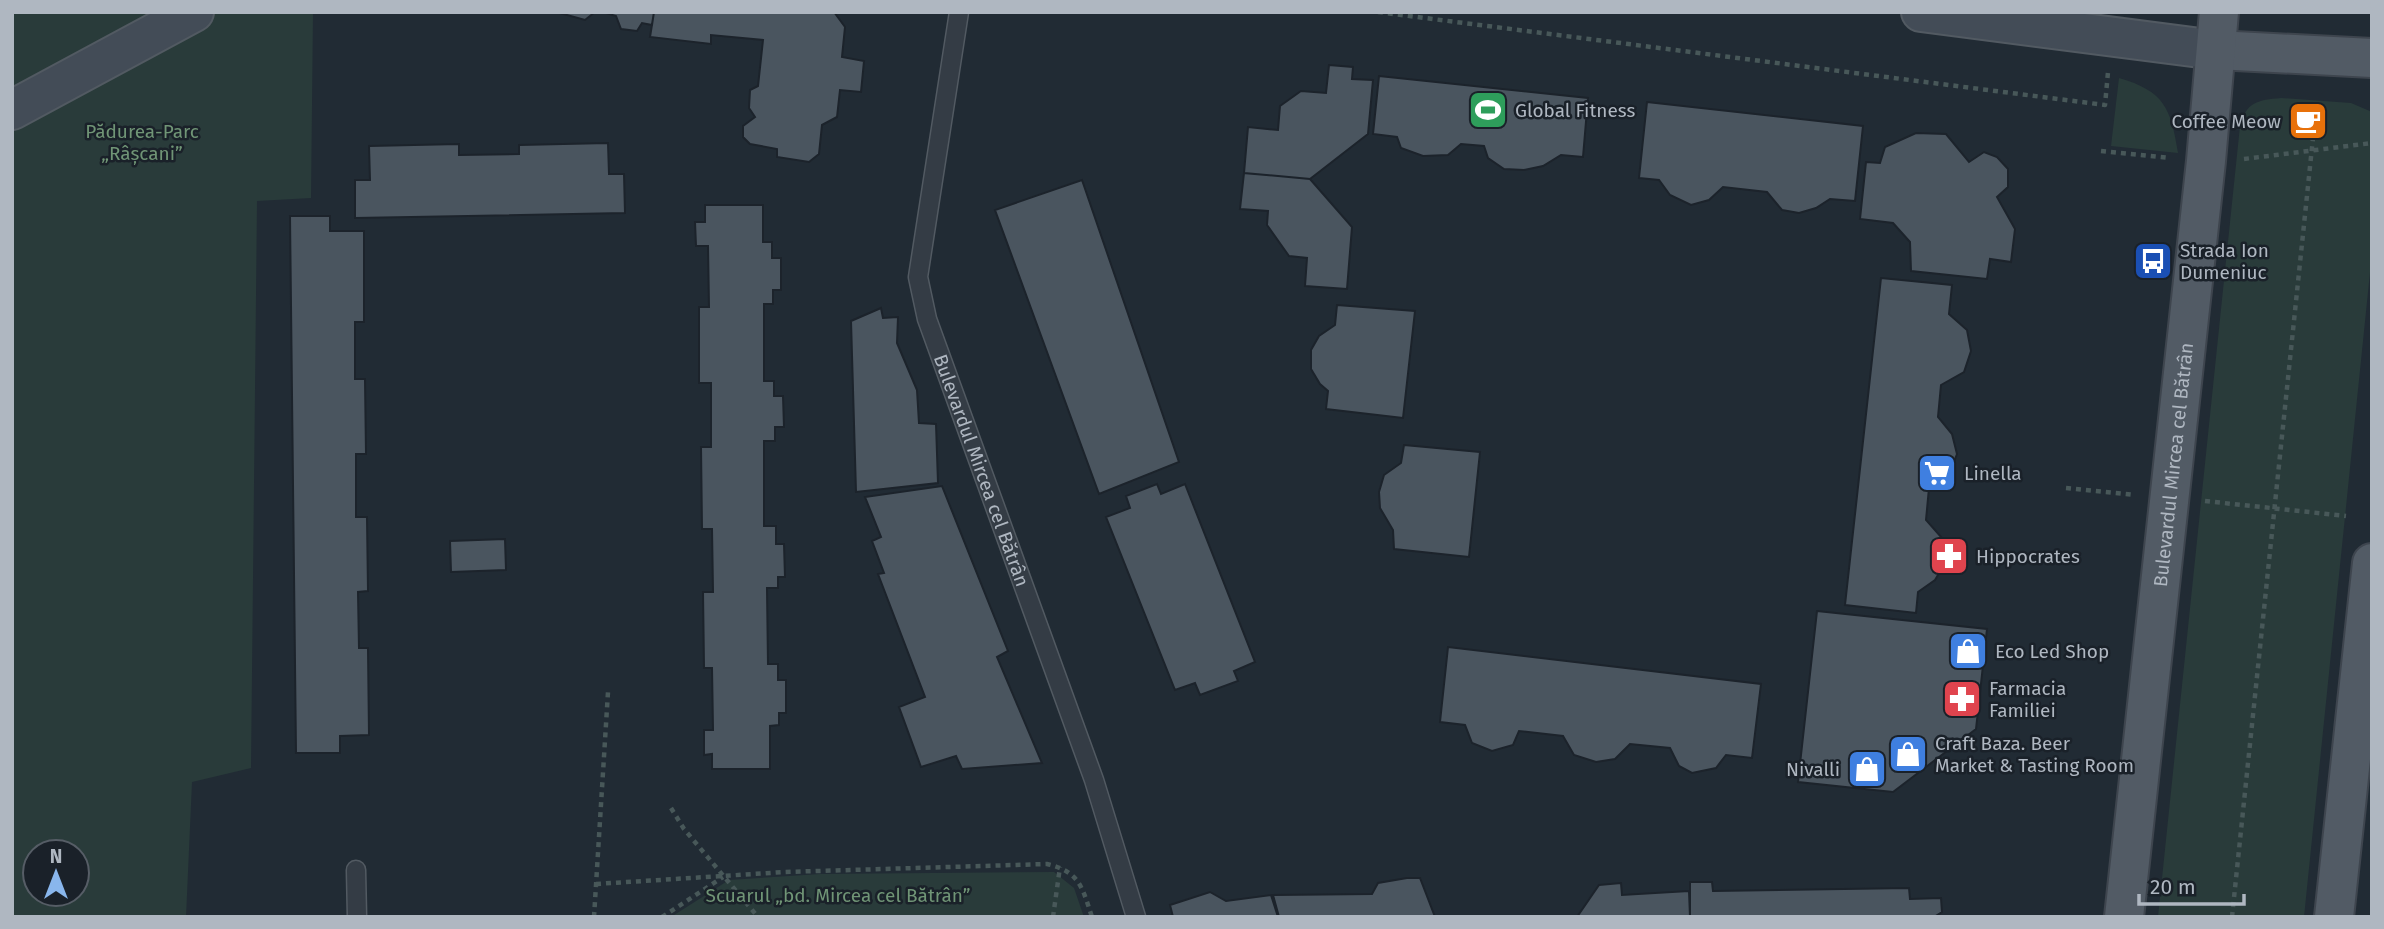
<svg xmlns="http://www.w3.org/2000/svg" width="2384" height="929" font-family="'Fira Sans',sans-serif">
	<rect width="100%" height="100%" fill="#212b34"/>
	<path fill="#293b3a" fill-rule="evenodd" d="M12 12H313L311 198 257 201 251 768 192 782 186 917H12ZM35 852H77V894H35Z
		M2119 78C2164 91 2171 108 2178 153L2111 146Z
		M2281 98 2351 103 2372 112V253L2304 917H2158L2240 126C2246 102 2258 100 2281 98Z
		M1054 872 1074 888 1084 917H671L729 880 820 874Z"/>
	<path fill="#4a555f" stroke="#1c232b" stroke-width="2" d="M556 12H595L585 20Z
		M603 12H654L652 25 642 23 637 31 621 29 616 16Z
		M654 12H834L845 27 842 57 864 61 861 92 840 90 837 117 822 125 819 154 809 162 777 157V149L750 144 743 137V126L755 117 749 108 750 90 758 86 763 40 711 35V44L650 37Z
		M1329 65 1353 67 1352 79 1373 80 1368 134 1310 179 1244 173 1248 127 1278 130 1280 106 1301 91 1326 93Z
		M1379 76 1588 98 1583 157 1561 155 1543 166 1524 170 1504 169 1488 158 1484 146 1461 144 1448 155 1423 156 1401 148 1397 137 1373 134Z
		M1647 102 1863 126 1855 201 1830 199 1816 208 1799 213 1782 210 1767 192 1723 187 1709 200 1691 205 1670 195 1659 180 1639 178Z
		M1916 133 1946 134 1969 162 1984 152 1997 157 2008 169V187L1997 197 2015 229 2011 262 1990 259 1987 279 1911 271 1910 242 1893 223 1860 219 1866 162 1880 163 1885 147Z
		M608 143 609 174H624L625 213 355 218V180H370L369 146 459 144V155L519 154V145Z
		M1244 173 1310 179 1352 227 1347 289 1305 286 1307 258 1289 256 1267 225 1268 211 1240 209Z
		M1082 180 1179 462 1099 494 995 210Z
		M705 205H763V242H772V258H781V290H773V304H764V381H774V396H783L784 427H775V441H764V526H776V544H784L785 577H778V588H767L768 664H778V680H786V713H779V725L770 726V769H712V754L704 755V730H713L712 668H704L703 592H713L712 529H702L701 447H711V383H699V307H709L708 246H696L695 222H705Z
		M290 216H330V231H364V322H355V379H365L366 454H356V517H367L368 591 358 592 359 648H368L369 735 340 736V753H296Z
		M1881 278 1952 285 1949 314 1967 330 1971 351 1964 372 1941 385 1938 417 1952 434 1957 454 1949 475 1929 488 1926 520 1942 538 1945 563 1935 580 1918 592 1916 613 1845 605Z
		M1337 305 1415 311 1403 418 1326 409 1328 391 1320 384 1311 369V350L1319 336 1335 325Z
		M881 308 883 318 898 317 897 343 917 390 919 423 936 424 938 483 856 492 851 321Z
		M1404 445 1480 452 1469 557 1394 549 1393 530 1380 508 1379 492 1384 475 1401 463Z
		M1157 484 1161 494 1185 484 1255 662 1234 671 1238 681 1200 695 1195 683 1175 690 1106 517 1130 508 1126 496Z
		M942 486 1008 651 997 657 1042 763 962 769 956 756 921 767 899 707 925 697 878 574 884 573 872 541 881 537 865 497Z
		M505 539 506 570 451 572 450 541Z
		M1817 611 1987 629 1976 729 1893 792 1798 782Z
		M1448 647 1761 684 1752 758 1726 755 1716 768 1692 773 1679 766 1670 748 1630 744 1615 759 1596 762 1574 755 1563 736 1519 731 1513 745 1492 751 1472 743 1465 725 1440 722Z
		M1407 878H1420L1435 917H1279L1273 895 1372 894 1378 883Z
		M1690 882H1712L1713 891 1909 888 1910 899 1941 898 1942 912 1934 917H1690Z
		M1621 883 1622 895 1689 891 1690 917H1577L1599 885Z
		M1210 892 1226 901 1271 895 1278 917H1173L1170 905Z"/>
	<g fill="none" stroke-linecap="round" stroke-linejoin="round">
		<g stroke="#525a62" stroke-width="21">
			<g id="lane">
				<path id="s1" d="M959 12 918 277 927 319 1094 780 1136 917"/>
				<path d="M356 870 357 917"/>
			</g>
		</g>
		<g stroke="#525a62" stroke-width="42">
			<path id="secondary" d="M1921 12 2216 50
				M12 110 194 12"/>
		</g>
		<g stroke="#3e454e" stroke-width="42">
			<g id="primary">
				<path d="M2216 50 2372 58"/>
				<path id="s2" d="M2124 917 2206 161 2219 12"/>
				<path d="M2334 917 2372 563"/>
			</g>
		</g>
		<path stroke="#485859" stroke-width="4.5" stroke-dasharray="5 5" stroke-linecap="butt" d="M1378 12 2105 105 2108 72
			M2101 151 2170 158
			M2244 159 2372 143
			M2066 488 2135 495
			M2205 501 2346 516
			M671 808 684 829 758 917
			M596 884 785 872 1047 864C1080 872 1082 887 1092 917
			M594 917 608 692
			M662 917 723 877
			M1053 917 1060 867
			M2232 917 2316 109"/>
		<use href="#lane" stroke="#343c45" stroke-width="18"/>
		<use href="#secondary" stroke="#434c57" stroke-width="38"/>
		<use href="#primary" stroke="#525b65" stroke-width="38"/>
	</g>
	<defs>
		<g id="stadium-square" transform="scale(2.0125)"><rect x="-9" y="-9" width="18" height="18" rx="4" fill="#2e9e5b" stroke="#1a2129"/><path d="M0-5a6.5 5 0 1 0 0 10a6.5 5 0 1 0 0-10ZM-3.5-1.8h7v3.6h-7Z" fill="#fff"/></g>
		<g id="cafe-square" transform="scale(2.0125)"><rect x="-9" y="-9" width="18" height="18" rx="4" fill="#e8710a" stroke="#1a2129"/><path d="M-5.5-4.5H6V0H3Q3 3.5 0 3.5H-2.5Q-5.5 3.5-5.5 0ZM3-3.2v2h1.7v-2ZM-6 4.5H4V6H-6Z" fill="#fff"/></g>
		<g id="bus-square" transform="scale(2.0125)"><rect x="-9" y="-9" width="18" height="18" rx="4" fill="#1a4fb4" stroke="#1a2129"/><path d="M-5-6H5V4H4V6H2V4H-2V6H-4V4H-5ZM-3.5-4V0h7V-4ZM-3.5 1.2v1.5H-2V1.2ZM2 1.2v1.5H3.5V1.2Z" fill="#fff"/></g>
		<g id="supermarket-square" transform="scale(2.0125)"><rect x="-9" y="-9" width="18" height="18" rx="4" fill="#3f7fe0" stroke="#1a2129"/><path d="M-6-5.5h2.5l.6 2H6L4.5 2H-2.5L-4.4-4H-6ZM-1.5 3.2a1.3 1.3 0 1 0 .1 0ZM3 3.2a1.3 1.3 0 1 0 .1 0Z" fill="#fff"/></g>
		<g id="pharmacy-square" transform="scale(2.0125)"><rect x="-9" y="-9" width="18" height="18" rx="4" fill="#e0444e" stroke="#1a2129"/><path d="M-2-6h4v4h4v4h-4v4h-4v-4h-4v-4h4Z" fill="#fff"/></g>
		<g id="shop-square" transform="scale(2.0125)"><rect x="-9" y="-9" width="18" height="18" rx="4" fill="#3f7fe0" stroke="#1a2129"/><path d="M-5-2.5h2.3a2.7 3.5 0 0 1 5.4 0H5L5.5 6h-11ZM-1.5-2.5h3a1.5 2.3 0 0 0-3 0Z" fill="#fff"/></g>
	</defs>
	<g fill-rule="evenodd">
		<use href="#stadium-square" x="1488" y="110"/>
		<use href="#cafe-square" x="2308" y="121"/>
		<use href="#bus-square" x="2153" y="261"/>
		<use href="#supermarket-square" x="1937" y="473"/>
		<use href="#pharmacy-square" x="1949" y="556"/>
		<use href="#shop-square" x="1968" y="651"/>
		<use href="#pharmacy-square" x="1962" y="699"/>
		<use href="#shop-square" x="1908" y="754"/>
		<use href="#shop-square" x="1867" y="769"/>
	</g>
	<g text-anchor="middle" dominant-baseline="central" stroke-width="5" stroke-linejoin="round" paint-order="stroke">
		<g font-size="19" fill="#afb7c1" stroke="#1a2129" text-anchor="start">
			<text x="1515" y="110">Global Fitness</text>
			<text x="2281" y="121" text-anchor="end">Coffee Meow</text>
			<text x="2180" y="250">Strada Ion<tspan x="2180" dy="22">Dumeniuc</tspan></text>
			<text x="1964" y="473">Linella</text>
			<text x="1976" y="556">Hippocrates</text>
			<text x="1995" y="651">Eco Led Shop</text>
			<text x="1989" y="688">Farmacia<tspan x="1989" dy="22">Familiei</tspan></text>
			<text x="1935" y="743">Craft Baza. Beer<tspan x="1935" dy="22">Market &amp; Tasting Room</tspan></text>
			<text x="1840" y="769" text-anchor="end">Nivalli</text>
		</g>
		<g font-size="19" fill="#709576" stroke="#1a2129">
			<text x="142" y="131">Pădurea-Parc<tspan x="142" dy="22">„Râșcani”</tspan></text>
			<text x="838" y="895">Scuarul „bd. Mircea cel Bătrân”</text>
		</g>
		<g font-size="19" fill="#afb7c1" stroke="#1a2129">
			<text stroke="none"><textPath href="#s2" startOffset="455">Bulevardul Mircea cel Bătrân</textPath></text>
			<text stroke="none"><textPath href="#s1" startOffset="472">Bulevardul Mircea cel Bătrân</textPath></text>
		</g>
	</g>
	<rect width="2384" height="929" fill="none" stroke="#afb7c1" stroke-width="28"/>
	<g transform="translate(56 873)"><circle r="33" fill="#1a2129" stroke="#565d66" stroke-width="2"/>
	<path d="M0-5L12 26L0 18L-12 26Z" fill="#89b6ec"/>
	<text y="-10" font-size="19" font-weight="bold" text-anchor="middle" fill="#afb7c1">N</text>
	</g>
	<path d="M2139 894v10h105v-10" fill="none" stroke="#afb7c1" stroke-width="3.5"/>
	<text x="2150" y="894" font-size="21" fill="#afb7c1" stroke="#1a2129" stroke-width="5" paint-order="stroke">20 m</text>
</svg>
